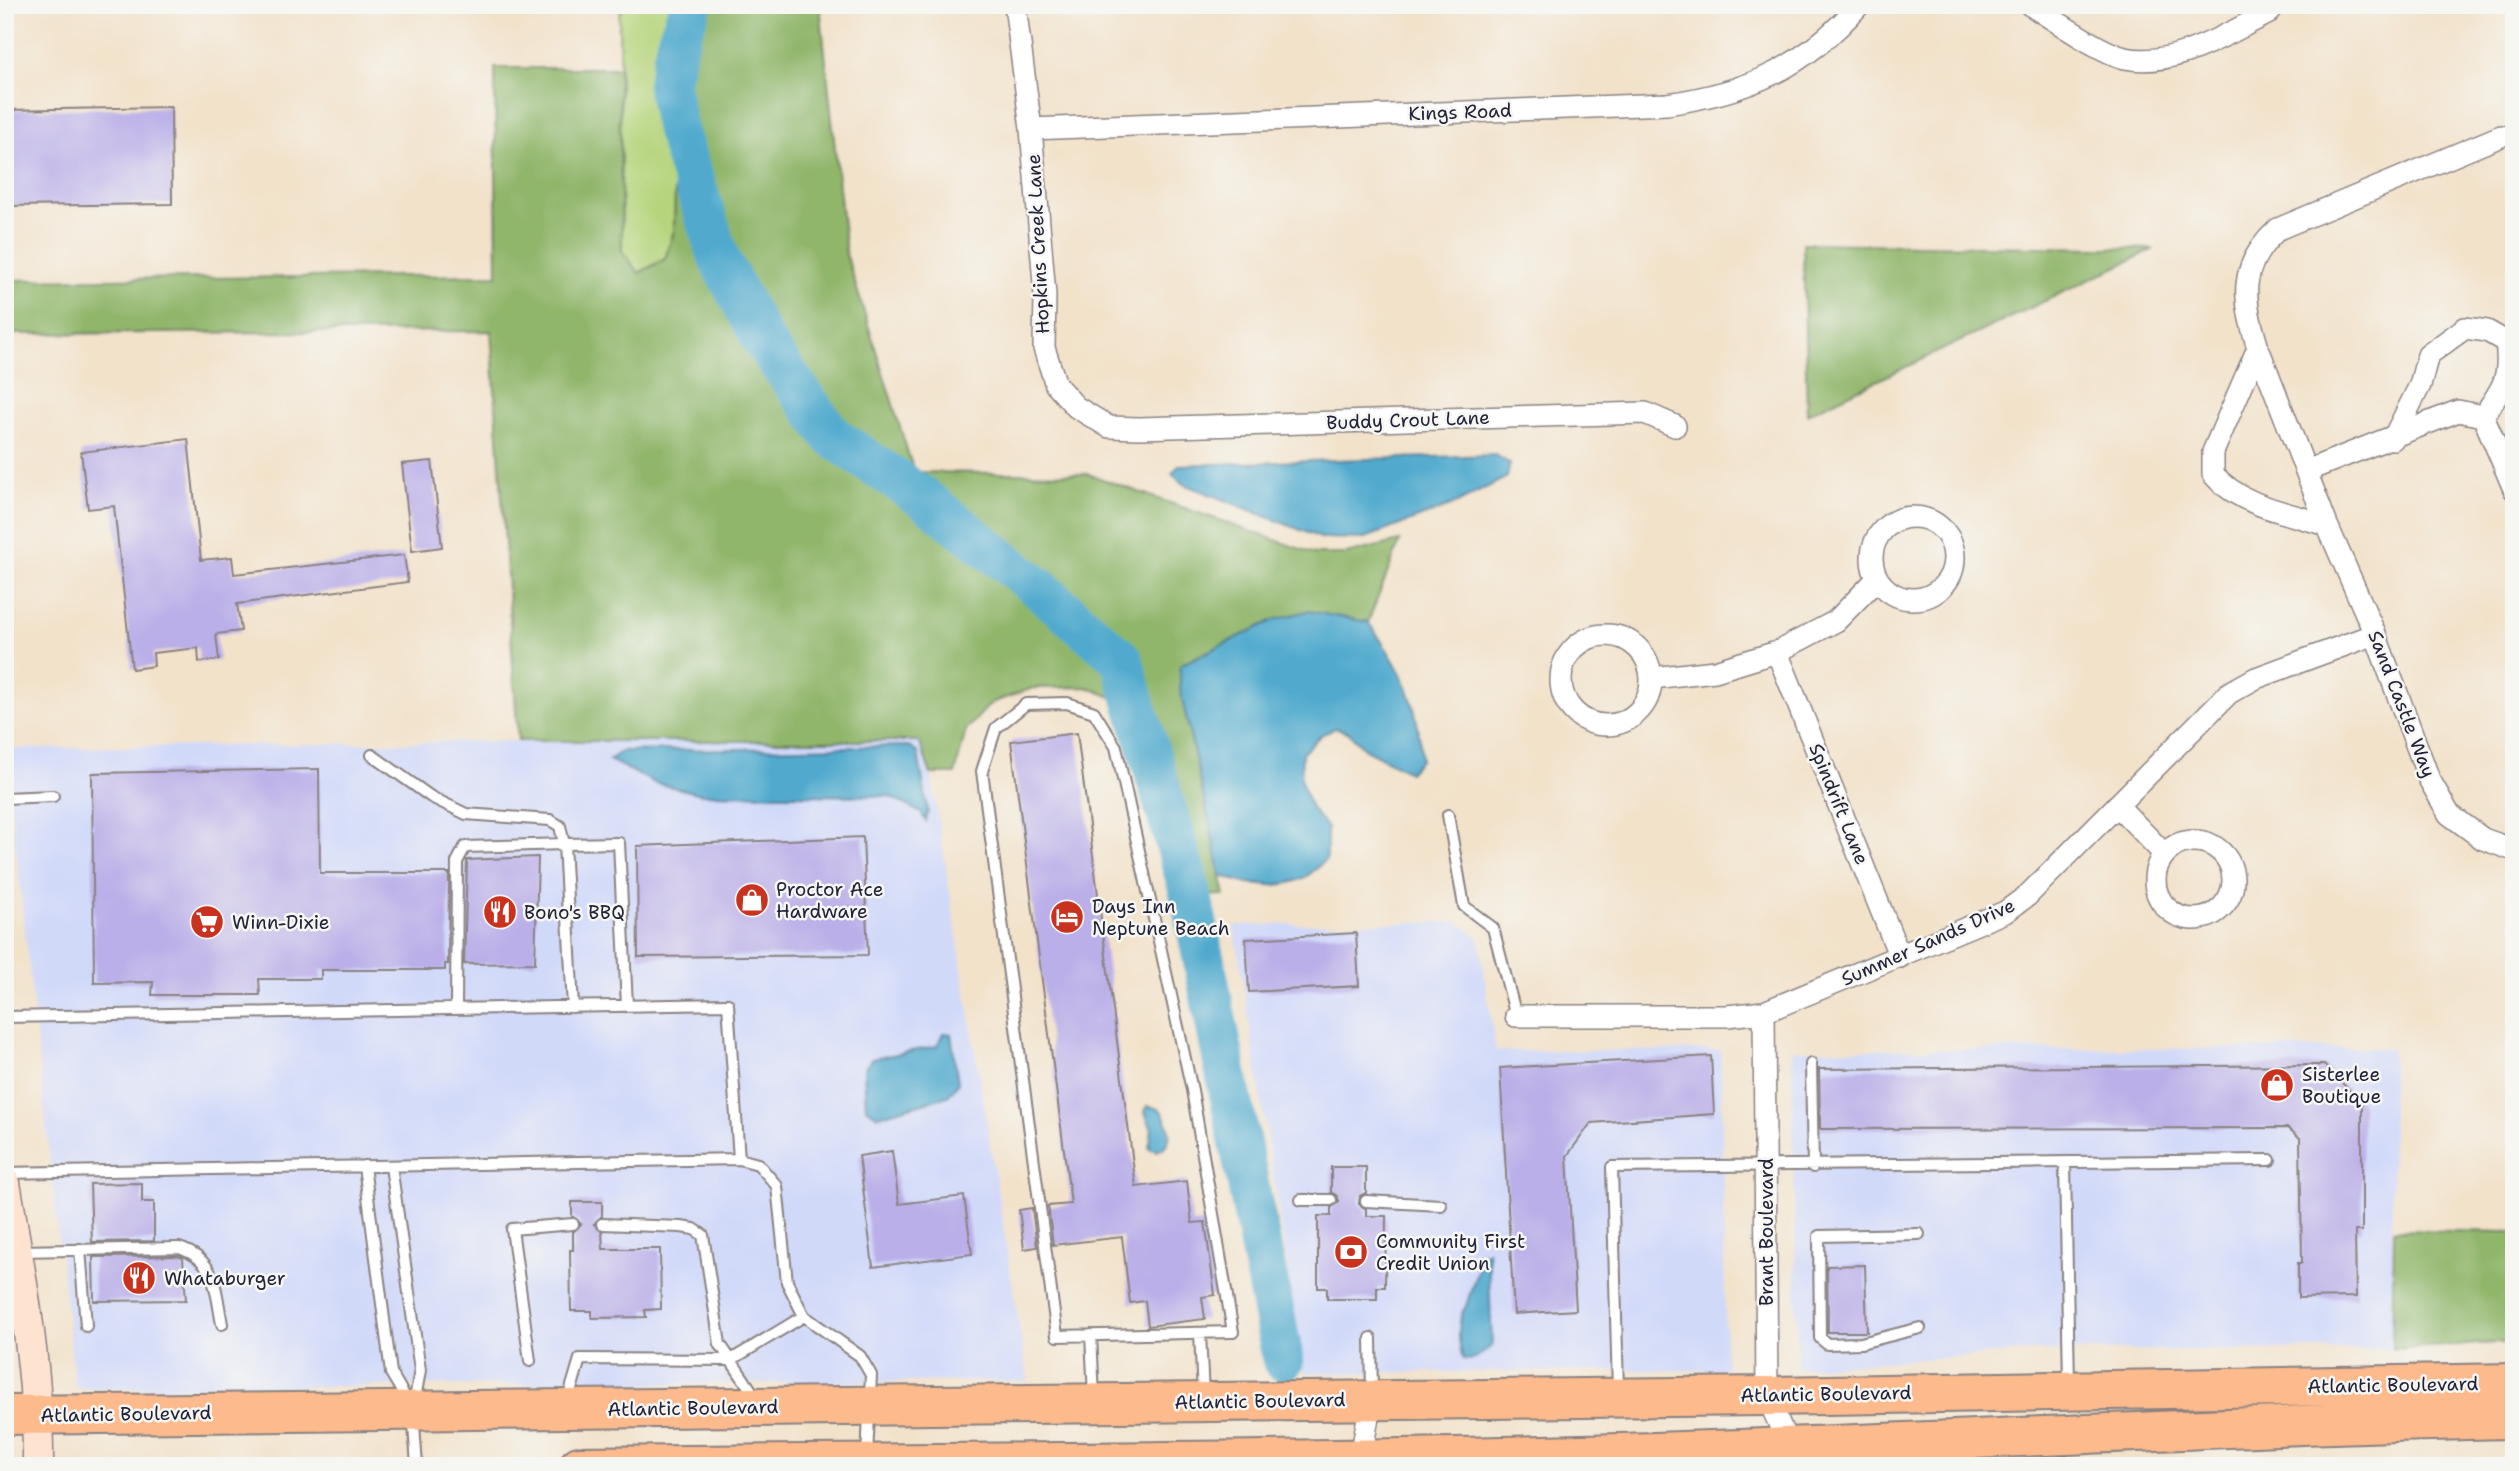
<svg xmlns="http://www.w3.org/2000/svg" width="2519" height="1471" font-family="'Shantell Sans',sans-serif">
	<rect width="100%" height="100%" fill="#f6f6f2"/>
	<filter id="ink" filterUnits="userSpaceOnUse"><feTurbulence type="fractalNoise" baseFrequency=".0143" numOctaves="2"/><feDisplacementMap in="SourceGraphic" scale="14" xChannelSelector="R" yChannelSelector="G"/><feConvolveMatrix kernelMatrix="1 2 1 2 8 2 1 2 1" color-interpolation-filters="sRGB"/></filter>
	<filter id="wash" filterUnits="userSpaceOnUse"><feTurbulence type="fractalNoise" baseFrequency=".00686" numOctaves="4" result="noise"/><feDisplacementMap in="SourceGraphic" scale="28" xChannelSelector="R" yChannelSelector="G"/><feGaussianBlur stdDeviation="1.57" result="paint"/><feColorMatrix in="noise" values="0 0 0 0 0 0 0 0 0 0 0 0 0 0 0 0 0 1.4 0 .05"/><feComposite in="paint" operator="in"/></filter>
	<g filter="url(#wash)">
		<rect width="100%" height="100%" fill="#f2e2ca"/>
		<path fill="#d1d9f9" d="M518 741H919L931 774 1028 1381 75 1388 5 749Z
			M1458 922 1479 938 1496 1051 1721 1050 1726 1370 1304 1373 1234 925Z
			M2392 1048V1349L2038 1351 1797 1368 1792 1050Z"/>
		<path fill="#b5d47b" stroke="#6c7b5b" stroke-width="2" d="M623 5H707L677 120 674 231 665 259 639 273 622 251 619 16Z"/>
		<path fill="#90b66b" stroke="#596c53" stroke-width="2" d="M707 5H820L846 254 914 472 1088 474 1315 554H1346L1400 541 1368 622 1307 611 1274 620 1180 665V689L1225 895 1181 896 1126 703 1087 687 1033 688 991 703 966 730 955 774H931L919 741H518L491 331 5 334V280L497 275 495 68H619L622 251 639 273 665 259 674 231 677 120Z
			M1803 243 2154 249 1807 414Z
			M2394 1230 2514 1232V1342L2392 1349Z"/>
		<path fill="#51aace" stroke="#3a6684" stroke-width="2" d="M1496 455 1510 464 1507 477 1453 505 1363 539 1321 538 1183 484 1172 474 1179 465Z
			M1307 611 1368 622C1402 668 1419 701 1421 759L1409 772 1365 749 1348 732 1335 728 1321 735 1302 754 1301 781 1311 808 1327 828V858C1320 864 1313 873 1305 877 1278 891 1247 885 1221 876L1180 689V665L1274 620Z
			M909 746 918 753 928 811 926 821 921 813 889 796 702 794 655 783 609 760 623 751Z
			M943 1033 951 1034 958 1083 948 1096 878 1116 866 1108 864 1069 872 1059 937 1046Z
			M1147 1106 1160 1109C1169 1123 1177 1143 1157 1151L1149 1148 1152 1129 1145 1113Z
			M1488 1251 1492 1346 1473 1360 1464 1359C1457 1347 1457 1317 1466 1306L1483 1254Z"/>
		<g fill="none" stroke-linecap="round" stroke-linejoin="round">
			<path stroke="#51aace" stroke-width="42" d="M691 5 677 43 668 86 677 130 720 261 765 344 833 437 926 500 1041 590 1122 660 1190 891 1283 1360"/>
		</g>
		<g id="blocks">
			<path fill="#baafe8" d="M171 107 172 204 5 206V110Z
				M188 439 201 560 232 557 234 574 404 555 408 582 237 604 241 631 216 634 219 660 199 662 198 648 153 653 154 666 132 669 114 506 88 509 81 452Z
				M432 461 442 547 412 551 402 464Z
				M1077 733 1136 1187 1187 1181 1192 1223 1205 1222 1215 1295 1202 1297 1205 1319 1148 1326 1145 1301 1130 1303 1122 1237 1053 1245 1048 1206 1071 1204 1011 741Z
				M319 769 320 873H449L448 964H445V970H321V979H259L260 995H152L153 982 94 983 92 773Z
				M863 837 868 955 638 957 637 846Z
				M538 857 535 963 464 964 467 860Z
				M1356 933 1359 986 1249 992 1246 939Z
				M1711 1056 1714 1114 1591 1123 1567 1156 1576 1310 1514 1314 1500 1068Z
				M2324 1065 2362 1103V1231H2355L2356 1297 2298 1298V1263H2302L2300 1138 2288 1128 1820 1129 1819 1069Z
				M892 1151 899 1204 964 1196 972 1254 873 1267 859 1156Z
				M1331 1167H1366V1193L1360 1196 1359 1204 1366 1209V1216H1386L1385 1287H1377V1299H1327V1288H1318V1216H1331V1208L1339 1201 1337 1196 1331 1192Z
				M142 1183V1202H154V1241L92 1242 90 1184Z
				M572 1202H602V1216L594 1224 602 1232 603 1249H660L661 1309 645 1310 646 1317 592 1318V1311H571L570 1250H573V1232L581 1224 572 1216Z
				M1032 1208 1037 1247 1024 1249 1019 1210Z
				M177 1256 183 1258 186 1300 94 1301 93 1257Z
				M1865 1265 1867 1332H1828L1827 1266Z"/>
		</g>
	</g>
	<g filter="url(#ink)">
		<use href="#blocks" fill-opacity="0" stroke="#8a8282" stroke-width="2"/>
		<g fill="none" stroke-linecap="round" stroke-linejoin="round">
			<g stroke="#8a8282" stroke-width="14">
				<path id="lane" d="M1067 703 1094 712 1116 747 1192 1090 1233 1332 1057 1336 982 771 996 728 1026 704Z
					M372 755 431 797 466 814 550 820 560 826 564 844 619 843 627 1006
					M5 798 53 796
					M1448 815 1464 906 1493 928 1516 1016
					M456 1009 457 862 465 847 564 844 573 1007
					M5 1017 728 1004 739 1159
					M1811 1064 1813 1167
					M2065 1164 2069 1384
					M364 1166 391 1373 408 1402
					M391 1166 420 1370 413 1411 417 1466
					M5 1173 739 1159 758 1164 777 1186 787 1282 804 1316 860 1356 871 1375 867 1456
					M1301 1200H1331
					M1366 1201 1441 1205
					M602 1224 681 1227 694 1229 703 1235 720 1344 757 1399
					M1919 1234 1819 1236 1820 1338 1827 1344 1861 1343 1920 1328
					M80 1249 86 1326
					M18 1251 179 1248C217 1260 215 1289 222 1324
					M1200 1333 1203 1395
					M1091 1335 1094 1397
					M1371 1338 1372 1394
					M530 1361 512 1229 573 1224
					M1618 1391 1612 1167 2270 1160
					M567 1403 580 1359 731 1360 804 1316"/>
			</g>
			<g stroke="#8a8282" stroke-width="24">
				<path id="street" d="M1015 5 1031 129 1045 295 1044 348 1056 385 1076 407 1109 427 1139 428 1645 413 1675 426
					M2030 5C2054 19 2099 52 2125 58 2174 68 2224 35 2267 14L2275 5
					M1031 129 1667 104C1749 92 1804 68 1859 5
					M2501 136 2278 229C2237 267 2243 299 2258 348L2327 525 2375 634 2429 779 2449 814 2483 839 2514 850
					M2258 348 2213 452V474C2240 506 2288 513 2327 525
					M2393 439 2420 385 2428 355 2465 328 2487 331 2506 342C2511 377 2503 388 2483 416
					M2306 471 2458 411 2483 416 2514 489
					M1872 558a41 41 0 1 1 82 0a41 41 0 1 1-82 0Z
					M1561 680a45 45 0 1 1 90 0a45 45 0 1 1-90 0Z
					M1777 652 1900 957
					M1652 678 1715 671 1777 652 1836 621 1876 580
					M2117 805 2164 854
					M2155 880a39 39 0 1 1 78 0a39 39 0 1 1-78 0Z
					M1764 1012 1767 1396 1792 1453
					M1516 1016H1727L1764 1012 2005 912 2027 896 2229 693 2256 678 2375 634
					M1363 1466 1361 1457 1371 1400"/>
			</g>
			<g stroke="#8a8282" stroke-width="33">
				<path id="secondary" d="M5 1183C21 1276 39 1371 38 1466"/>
			</g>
			<g stroke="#8a8282" stroke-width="42">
				<path id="highway" d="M5 1415 1767 1396 2514 1383
					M579 1466C925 1462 1273 1463 1619 1453 1918 1444 2215 1425 2514 1419"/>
			</g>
			<use href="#lane" stroke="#fff" stroke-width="10"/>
			<use href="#street" stroke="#fff" stroke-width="21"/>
			<use href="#secondary" stroke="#fee3d1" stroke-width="30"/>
			<use href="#highway" stroke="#fcba8d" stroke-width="38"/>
		</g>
	</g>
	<defs>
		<g id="shop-disc" transform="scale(1.75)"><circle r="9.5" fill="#c8321e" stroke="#f6f6f2"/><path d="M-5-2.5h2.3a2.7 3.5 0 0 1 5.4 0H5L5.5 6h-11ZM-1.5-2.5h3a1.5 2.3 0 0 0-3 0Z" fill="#fff"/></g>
		<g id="restaurant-disc" transform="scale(1.75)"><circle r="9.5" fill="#c8321e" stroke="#f6f6f2"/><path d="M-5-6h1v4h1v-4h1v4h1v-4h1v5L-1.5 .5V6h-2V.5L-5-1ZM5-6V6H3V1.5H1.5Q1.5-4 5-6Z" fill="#fff"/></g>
		<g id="hotel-disc" transform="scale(1.75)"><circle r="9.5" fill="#c8321e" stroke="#f6f6f2"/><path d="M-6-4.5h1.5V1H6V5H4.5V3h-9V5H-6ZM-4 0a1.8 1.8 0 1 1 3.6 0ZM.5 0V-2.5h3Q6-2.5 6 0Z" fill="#fff"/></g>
		<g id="supermarket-disc" transform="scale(1.75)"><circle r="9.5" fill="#c8321e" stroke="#f6f6f2"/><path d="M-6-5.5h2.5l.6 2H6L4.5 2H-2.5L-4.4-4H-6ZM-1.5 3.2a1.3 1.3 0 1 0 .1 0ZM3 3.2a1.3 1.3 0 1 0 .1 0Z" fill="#fff"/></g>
		<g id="bank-disc" transform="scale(1.75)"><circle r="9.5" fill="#c8321e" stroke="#f6f6f2"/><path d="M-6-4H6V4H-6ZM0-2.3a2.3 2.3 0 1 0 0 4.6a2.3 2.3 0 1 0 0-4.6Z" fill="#fff"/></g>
	</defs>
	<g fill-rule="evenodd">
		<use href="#shop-disc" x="752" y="900"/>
		<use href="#restaurant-disc" x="500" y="912"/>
		<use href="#hotel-disc" x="1067" y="917"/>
		<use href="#supermarket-disc" x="207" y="922"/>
		<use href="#shop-disc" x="2277" y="1085"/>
		<use href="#bank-disc" x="1351" y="1252"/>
		<use href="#restaurant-disc" x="139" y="1278"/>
	</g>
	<g text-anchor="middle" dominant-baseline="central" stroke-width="5" stroke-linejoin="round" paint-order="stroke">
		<g font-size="19" fill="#22223b" stroke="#f6f6f2">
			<text transform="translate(1460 112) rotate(-2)">Kings Road</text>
			<text transform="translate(1038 244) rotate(-93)">Hopkins Creek Lane</text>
			<text transform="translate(1408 420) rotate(-2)">Buddy Crout Lane</text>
			<text transform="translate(2402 704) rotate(69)">Sand Castle Way</text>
			<text transform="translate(1839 804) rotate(68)">Spindrift Lane</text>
			<text transform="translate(1928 942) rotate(-24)">Summer Sands Drive</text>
			<text transform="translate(1766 1232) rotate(-90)">Brant Boulevard</text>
			<text transform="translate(2393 1385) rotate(-1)">Atlantic Boulevard</text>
			<text transform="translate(1826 1394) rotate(-1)">Atlantic Boulevard</text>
			<text transform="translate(1260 1401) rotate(-1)">Atlantic Boulevard</text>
			<text transform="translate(693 1408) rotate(-1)">Atlantic Boulevard</text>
			<text transform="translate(126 1414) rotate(-1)">Atlantic Boulevard</text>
		</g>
		<g font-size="19" fill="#22223b" stroke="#f6f6f2" text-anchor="start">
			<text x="776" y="889">Proctor Ace<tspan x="776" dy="22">Hardware</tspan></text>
			<text x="1092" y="906">Days Inn<tspan x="1092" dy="22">Neptune Beach</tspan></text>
			<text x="524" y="912">Bono's BBQ</text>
			<text x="232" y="922">Winn-Dixie</text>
			<text x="2302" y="1074">Sisterlee<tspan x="2302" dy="22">Boutique</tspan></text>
			<text x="1376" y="1241">Community First<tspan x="1376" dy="22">Credit Union</tspan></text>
			<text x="164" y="1278">Whataburger</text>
		</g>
	</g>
	<rect width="2519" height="1471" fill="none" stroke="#f6f6f2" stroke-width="28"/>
</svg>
